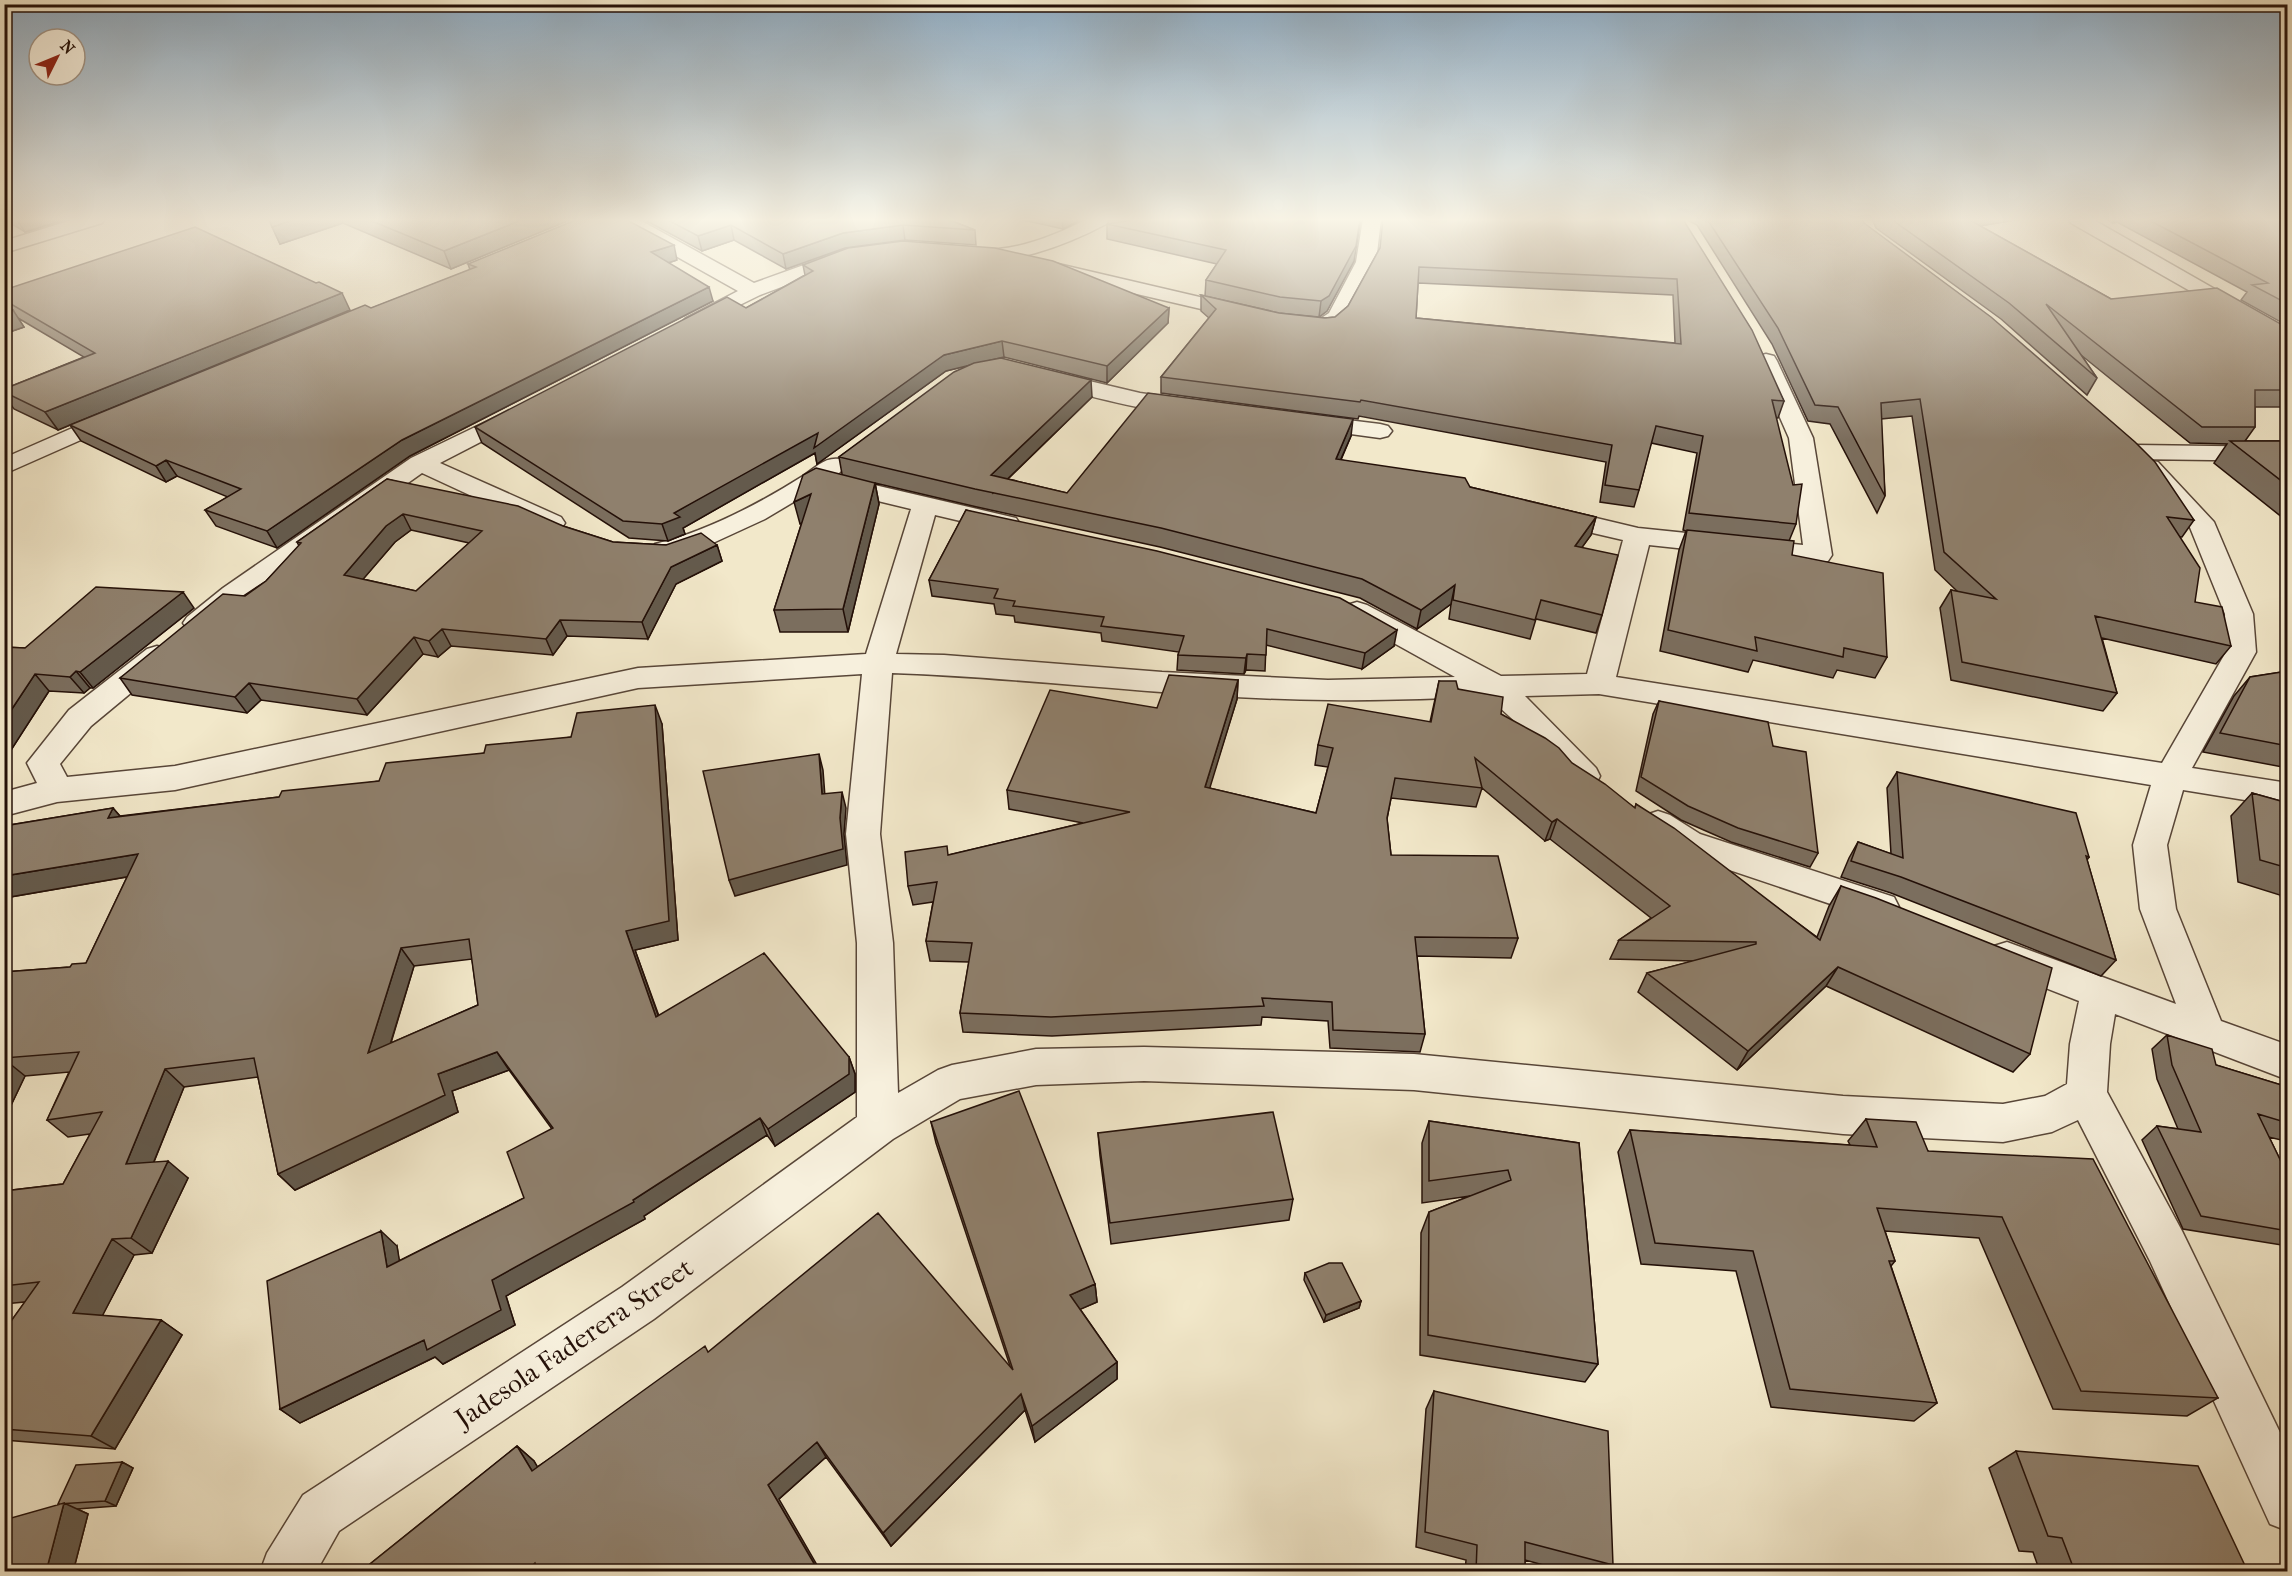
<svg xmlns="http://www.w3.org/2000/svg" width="2292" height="1576" font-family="'IM FELL French Canon',serif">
	<rect width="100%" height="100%" fill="#f2e8ca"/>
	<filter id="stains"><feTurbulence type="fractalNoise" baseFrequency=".00333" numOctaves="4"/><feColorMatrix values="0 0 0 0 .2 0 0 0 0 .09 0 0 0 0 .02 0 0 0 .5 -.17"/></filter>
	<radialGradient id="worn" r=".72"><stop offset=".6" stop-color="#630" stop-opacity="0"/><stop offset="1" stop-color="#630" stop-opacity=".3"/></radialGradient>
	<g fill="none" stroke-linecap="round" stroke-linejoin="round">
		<g stroke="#584638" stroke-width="3">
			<path id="minor" d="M75 219H104L102 223 4 253V241Z
				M615 219H638L754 283 840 252H854L857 256 854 260 760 295 693 328 686 326 682 322 686 318 738 291 617 223Z
				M1087 219H1110L1108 223C1067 245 1007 269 960 257L957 253 960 249C973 246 985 250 998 249 1029 246 1060 233 1087 219Z
				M1363 219H1381L1376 262 1344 321 1332 331 1324 332 1290 328 1286 324 1290 320 1297 318 1320 319 1329 313 1356 262Z
				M2069 219H2092L2248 308 2251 312 2248 316 2241 318 2234 316 2071 223Z
				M1054 263 1251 309 1254 313 1251 317 1244 319 1047 273 1044 269 1047 265Z
				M1766 354 1774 356 1777 361 1813 438 1832 555 1828 561 1818 563 1649 545 1616 677 2162 763 2226 652 2225 614 2189 525 2140 472 2137 467 2140 462 2149 460 2158 462 2214 522 2253 614 2256 652 2192 768 2288 783V807L2183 790 2167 845 2176 909 2221 1021 2288 1045V1080L2115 1014 2110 1044 2107 1092 2182 1231 2288 1449V1531L2270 1524 2150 1261 2078 1120 2052 1132 2003 1142 1843 1134 1414 1090 1144 1081 1036 1085 960 1099 893 1139 654 1319 339 1531 316 1572H260L267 1553 303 1495 622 1287 857 1117V943L846 834 862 674 638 688 175 790 57 802 4 816V792L37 783 27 763 69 710 147 649 157 646 167 649 172 656 167 663 91 726 60 764 67 777 175 766 638 668 866 654 911 509 824 488 822 485 765 519 702 548 671 559 655 556 652 550 655 544C707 531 757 505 803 476 817 467 826 455 844 460L847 465 836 476 1016 518 1020 524 1016 530 1007 532 935 515 896 654 944 655 1162 672 1328 680 1455 677 1347 617 1343 611 1347 605 1357 602 1367 605 1501 676 1587 674 1623 540 1541 521 1537 515 1541 509 1550 507 1638 528 1803 545 1789 438 1755 361 1758 356ZM892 673C1038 678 1183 699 1329 700 1382 701 1435 698 1488 697L1520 726 1572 784 1584 788 1596 784 1600 776 1596 768 1525 696 1599 694 2151 785 2133 845 2140 909 2176 1004 2007 942 1994 946 1988 957 1994 968 2079 1001 2070 1044 2067 1084 2045 1096 2003 1104 1843 1096 1414 1054 1144 1047 1036 1049 952 1065 938 1070 898 1093 893 943 880 834Z
				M1047 371 1140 393 1195 401 1199 406 1195 411C1164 419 1074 391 1039 383L1036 378 1039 373Z
				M517 407 525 409 529 414 525 419 440 463 561 517 565 523 561 529 552 531 543 529 422 473 243 600 207 629 197 632 187 629 183 623 187 617 223 588 411 458Z
				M118 408 126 410 130 415 126 420 4 474V458Z
				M1307 415 1380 424 1388 426 1392 431 1388 436 1380 438 1299 427 1295 422 1299 417Z
				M2135 445 2288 447V461L2135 459 2126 457 2123 452 2126 447Z
				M1658 811 1670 815 1700 834 1894 897 1899 907 1894 917 1881 921 1676 852 1646 833 1641 824 1646 815Z"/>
		</g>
		<use href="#minor" fill="#f7f0dd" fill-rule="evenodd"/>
	</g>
	<path fill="#7b6e5e" stroke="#241008" stroke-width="1.5" fill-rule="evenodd" d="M4 219H67L25 232Z
		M269 219H572L451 269 343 223 280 244Z
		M643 219H947L975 230 976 245 905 240 845 248 786 269 734 240 702 251Z
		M1019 219H1082L1063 229Z
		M1681 219 1784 401 1778 418H1776L1796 524 1789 541 1792 555 1887 657 1875 678 1837 670 1833 678 1753 660 1748 672 1660 651 1679 550 1686 531 1683 530 1697 453 1651 443 1639 490 1634 507 1600 502 1606 462 1359 416 1358 419 1161 393V377L1209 318 1201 311V295L1279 313 1325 318 1335 317 1348 306 1380 248ZM1418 283 1673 295 1675 343 1416 318Z
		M1686 219H1862L1864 223 2194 520 2182 537H2180L2195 602 2231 646 2216 664 2102 638 2117 693 2103 711 1951 680 1940 608 1951 590 1958 592 1935 570 1912 416 1881 419 1885 496 1877 513 1830 424 1808 421 1772 344 1697 225Z
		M1872 219H2021L1980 226 2111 299 2288 328V407H2255V427L2245 441H2288V522L2214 463 2227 444 2190 443 2081 355 2097 378 2087 395 2001 319 1876 228Z
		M2106 219H2288V326L2241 300 2247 292 2117 222 2113 223Z
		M1107 224 1354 261 1327 311 1319 317 1278 313 1205 296 1206 280 1217 264 1107 239Z
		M677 260 668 263 713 301 410 456 277 548 216 526 205 510 228 497 177 476 166 482 81 441 70 425 470 270 468 264Z
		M803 265 1169 308 1168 323 1107 383 1004 357 992 360 1092 397 1008 479 1067 493 1351 436 1341 460 1470 487 1596 517 1591 535 1582 547 1602 615 1596 633 1536 619 1530 639 1449 619 1451 604 1417 629 1360 598 1160 547 977 507 875 483 879 504 848 632H780L774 610 802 522 800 524 842 474 839 457 966 366 946 371 817 464 815 453 683 528 685 534 668 541 629 538 482 443 475 427 746 308 805 275Z
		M4 290 350 310 58 430 14 409 4 395V389L84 357 18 318 24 327 4 334Z
		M387 479 563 526 613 542 666 545H717L722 561 676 584 648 639 567 636 553 655 451 646 438 657 423 654 367 715 261 700 247 713 132 695 120 678 266 581 299 546 297 542ZM411 530 469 543 416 591 363 579 395 542Z
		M966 510 1394 646 1362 669 1266 645 1265 671 1246 670 1244 674 1177 670 1178 655 1179 652 1102 641 1101 633 1015 622 1014 616 996 614 994 604 932 596 929 580Z
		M2288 540V555L2282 548Z
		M194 608 93 688H90L84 693 49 691 4 761V647L25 648Z
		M2288 671V768L2203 752 2234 696 2250 677Z
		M1238 680 1237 699 1209 788 1316 813 1328 767 1315 765 1318 745 1430 722 1439 681 1458 689 1501 714 1635 808 1636 804 1817 937 1829 906 1841 886 2030 1054 2013 1072 1826 986 1737 1070 1638 992 1647 973 1694 961 1610 959 1619 940 1651 918 1550 839 1545 841 1482 788 1476 807 1391 798 1387 819 1391 855 1518 938 1511 958 1417 956 1425 1034 1420 1052 1330 1048 1328 1021 1262 1017 1261 1025 1052 1036 963 1032 960 1013 969 962 930 961 926 941 933 902 913 905 908 886 949 855 1083 823 1009 809 1007 790 1157 708Z
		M1659 701 1773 746 1818 853 1810 867 1731 842 1681 820 1636 791 1653 714Z
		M662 724 678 940 635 950 659 1016 849 1057 855 1074V1092L775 1146 767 1135 644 1216 645 1219 506 1296 515 1325 443 1364 435 1357 300 1423 280 1409 397 1246 399 1261 524 1198 552 1129 509 1070 452 1091 458 1112 295 1190 278 1174 258 1077 184 1087 154 1162 188 1178 152 1253 134 1255 102 1316 161 1320 182 1335 115 1449 4 1440V1331L25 1302 4 1304V1191L63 1184 90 1134 68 1137 47 1120 69 1072 25 1076 4 1120V972L70 967 86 963 127 877 4 898V826L113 808 120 816 279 797 379 781 484 753 571 737ZM472 959 478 1005 391 1043 414 966Z
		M1897 772 2089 857 2087 860 2116 960 2101 976 1891 893 1841 877 1849 858 1858 842 1891 854 1887 788Z
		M2252 793 2288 803V923L2280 895 2238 882 2231 816Z
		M2167 1035 2216 1065 2288 1087V1135L2281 1140 2269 1137 2288 1176V1246L2183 1229 2142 1140 2157 1126 2178 1129 2157 1079 2152 1049Z
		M1866 1119 1928 1151 2218 1398 2187 1416 2053 1409 1979 1238 1885 1231 1895 1261 1891 1266 1937 1403 1914 1421 1771 1407 1736 1271 1641 1264 1618 1152 1630 1130 1850 1145 1848 1141Z
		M1429 1121 1579 1143 1598 1364 1585 1382 1420 1355 1421 1233 1429 1212 1470 1196 1422 1203V1143Z
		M931 1122 1095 1284 1097 1302 1080 1309 1117 1362V1379L1035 1442 1025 1410 891 1546 826 1457 779 1499 360 1572 517 1446 534 1461 537 1467 708 1352 1010 1366 936 1143Z
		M1098 1133 1293 1199 1289 1220 1111 1244 1100 1156Z
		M1305 1273 1361 1301 1359 1308 1324 1322 1304 1280Z
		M1434 1391 1613 1565 1606 1572H1569L1525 1560V1572H1465L1466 1560 1416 1547 1426 1409Z
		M2016 1451 2248 1572H2040L2033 1552 2019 1551 1989 1468Z
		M122 1462 133 1468 116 1506 77 1509 88 1514 73 1572H4L59 1505Z"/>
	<path fill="#645a4c" stroke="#241008" stroke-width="1.5" d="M19 219H67L25 232 17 220Z
		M296 219H341L343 223 280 244 272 227Z
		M524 219H572L451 269 444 251Z
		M1062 219H1082L1063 229Z
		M1108 219H1140L1108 224Z
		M1360 219H1361L1354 261 1327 311 1319 317 1321 301Z
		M1959 219H2021L1954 230Z
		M2115 219H2119L2117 222 2113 223Z
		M731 225 734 240 702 251 698 236Z
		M903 225 905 240 845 248 786 269 783 254 843 233Z
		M674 245 677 260 655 267 651 252Z
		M709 287 713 301 410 456 277 548 267 531 402 440Z
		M342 293 350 310 58 430 45 412Z
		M1169 308 1168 323 1107 383V366Z
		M13 310 24 327 4 334V313Z
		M1002 341 1004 357 946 371 817 464 815 453 683 528 685 534 668 541 662 524 674 513 944 355Z
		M1091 380 1092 397 993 493 991 475Z
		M1353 419 1351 436 1333 477 1336 459Z
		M166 460 177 476 166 482 156 466Z
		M875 483 879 504 848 632 843 609Z
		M811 494 816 516 800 524 794 502Z
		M403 514 411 530 395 542 353 591 344 575 386 526Z
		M1596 517 1591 535 1570 564 1575 546Z
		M717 545 722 561 676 584 648 639 642 622 671 567Z
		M1455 585 1451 604 1417 629 1421 610Z
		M183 592 194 608 93 688 80 672Z
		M560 620 567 636 553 655 546 639Z
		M442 629 451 646 438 657 429 641Z
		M1397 630 1394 646 1362 669 1365 653Z
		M414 637 423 654 367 715 357 699Z
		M1247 654 1246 670 1244 674 1246 658Z
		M76 671 90 688 84 693 70 677Z
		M35 674 49 691 4 761V721Z
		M1238 680 1237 699 1204 807 1205 787Z
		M249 683 261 700 247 713 235 697Z
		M655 705 662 724 678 940 635 950 665 1035 656 1017 626 931Z
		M819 754 823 770 826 810 822 794Z
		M842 792 846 808 844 834 847 865 735 896 729 880 840 818Z
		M113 808 129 827 108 818Z
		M1557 819 1550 839 1545 841 1552 822Z
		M138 854 155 872 4 898V876Z
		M401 948 414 966 382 1071 368 1053Z
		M1838 967 1826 986 1737 1070 1748 1051Z
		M497 1052 509 1070 452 1091 458 1112 295 1190 278 1174 438 1074Z
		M849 1057 855 1074V1092L775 1146 768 1129Z
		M4 1059 25 1076 4 1120Z
		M165 1069 184 1087 146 1181 126 1164Z
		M760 1118 767 1135 644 1216 645 1219 506 1296 515 1325 443 1364 435 1357 300 1423 280 1409 424 1340 492 1280 633 1200Z
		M168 1161 188 1178 152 1253 131 1238Z
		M381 1231 397 1246 403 1282 387 1267Z
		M112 1239 134 1255 96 1328 73 1313Z
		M1095 1284 1097 1302 1072 1313 1070 1295Z
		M1361 1301 1359 1308 1324 1322 1326 1315Z
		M161 1320 182 1335 115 1449 91 1436Z
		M1117 1362V1379L1035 1442 1032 1426Z
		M1021 1394 1025 1410 891 1546 883 1533Z
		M817 1442 826 1457 779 1499 821 1572H819L768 1485Z
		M517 1446 534 1461 549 1486 532 1471Z
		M122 1462 133 1468 116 1506 105 1501Z
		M64 1503 88 1514 73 1572H46Z
		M535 1563 547 1572H525Z"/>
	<path fill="#8f806d" stroke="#241008" stroke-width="1.5" fill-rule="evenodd" d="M269 219H296L272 227Z
		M367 219H524L444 251Z
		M578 219H625L674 245 651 252 709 287 402 440 267 531 205 510 241 489 166 460 156 466 70 425 365 305 371 308 476 267 468 264Z
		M666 219H947L975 230 903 225 843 233 783 254 731 225 698 236Z
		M1145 219H1360L1356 246 1329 296 1321 301 1280 297 1206 280 1226 250 1107 224Z
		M1383 219H1681L1684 221 1752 330 1784 401 1772 400 1793 485 1802 484 1796 524 1689 513 1703 436 1656 426 1639 490 1605 485 1612 445 1361 400 1360 402 1161 377 1216 309 1201 295 1279 313 1325 318 1335 317 1348 306 1380 248ZM1419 267 1677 279 1681 344 1416 318Z
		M1707 219H1862L1864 223 1991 317 2135 442 2155 462 2194 520 2167 517 2200 568 2195 602 2222 607 2231 646 2095 616 2117 693 1962 662 1951 590 1996 599 1944 552 1920 399 1881 403 1885 496 1838 407 1815 405 1778 328Z
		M1891 219H1968L2111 299 2217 288 2288 328V390H2255V427H2202L2046 304 2097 378 2009 303Z
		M2147 219H2288V304L2252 285 2268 283Z
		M195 227 316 283 319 282 342 293 45 412 4 392V389L95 353 4 300V290Z
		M903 241 995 248 1053 261 1169 308 1107 366 1002 341 944 355 814 448 818 433 674 513 680 517 662 524 623 521 475 427 727 297 746 308 813 271 803 265 848 248Z
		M4 303 13 310 4 313Z
		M1001 358 1091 380 991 475 1067 493 1148 393 1353 419 1336 459 1465 478 1470 487 1596 517 1575 546 1618 555 1602 615 1541 600 1535 620 1453 600 1455 585 1421 610 1362 579 1161 528 975 489 839 457 954 372 974 363Z
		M2230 441H2288V486Z
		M816 468 875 483 843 609 774 610 811 494 794 502 803 475Z
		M387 479 518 506 563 526 613 542 666 545 701 533 717 545 671 567 642 622 560 620 546 639 442 629 429 641 414 637 357 699 249 683 235 697 120 678 223 594 245 596 266 581 301 543 297 542ZM403 514 482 531 416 591 344 575 386 526Z
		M966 510 1157 551 1340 598 1397 630 1365 653 1267 629 1266 655 1247 654 1246 658 1178 655 1184 636 1101 626 1104 617 1013 606 1015 601 994 598 998 589 929 580Z
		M1687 530 1794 541 1792 555 1883 573 1887 657 1844 648 1843 657 1755 637 1757 651 1668 630Z
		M96 587 183 592 80 672 76 671 70 677 35 674 4 721V647L25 648Z
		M2288 671V746L2220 733 2250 677Z
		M1169 675 1238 680 1205 787 1316 813 1333 748 1318 745 1328 704 1431 722 1439 681H1456L1458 689 1503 697 1501 714 1545 738 1559 748 1572 763 1605 784 1635 808 1636 804 1674 828 1820 940 1841 886 1876 898 2052 968 2030 1054 1838 967 1748 1051 1647 973 1756 944V942L1619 940 1670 906 1557 819 1552 822 1475 758 1482 788 1395 778 1387 818 1391 855 1498 856 1518 938 1415 937 1425 1034 1333 1030 1332 1002 1262 998 1264 1006 1051 1017 960 1013 972 943 926 941 937 882 908 886 905 852 947 846 948 855 1130 812 1007 790 1050 690 1157 708Z
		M1659 701 1768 722 1773 746 1806 752 1818 853 1738 828 1688 806 1641 777Z
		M655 705 669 921 626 931 656 1017 764 953 849 1057V1074L768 1129 760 1118 633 1200 634 1202 492 1280 501 1310 427 1350 424 1340 280 1409 267 1281 381 1231 387 1267 524 1198 507 1152 553 1128 497 1052 438 1074 445 1095 278 1174 254 1058 165 1069 126 1164 168 1161 131 1238 112 1239 73 1313 161 1320 91 1436 4 1429V1331L39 1282 4 1286V1191L63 1184 102 1112 47 1120 79 1052 4 1058V972L70 967 72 964 86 963 138 854 4 876V826L113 808 108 818 279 797 282 791 379 781 386 763 484 753 486 745 571 737 577 713ZM469 939 478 1005 368 1053 401 948Z
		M819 754 822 794 842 792 840 818 843 849 729 880 703 771Z
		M1897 772 2076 813 2089 857 2086 856 2116 960 1901 877 1851 861 1858 842 1903 858Z
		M2252 793 2288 803V868L2260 860Z
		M2167 1035 2212 1049 2216 1065 2288 1087V1123L2258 1114 2288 1176V1231L2201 1216 2157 1126 2201 1132 2172 1065Z
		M1019 1091 1095 1284 1070 1295 1117 1362 1032 1426 1021 1394 883 1533 817 1442 768 1485 819 1572H539L535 1563 525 1572H360L517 1446 532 1471 705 1346 708 1352 878 1213 1013 1370 931 1122Z
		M1273 1112 1293 1199 1110 1223 1098 1133Z
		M1866 1119 1916 1122 1928 1151 2093 1159 2218 1398 2081 1391 2002 1217 1877 1208 1895 1261H1889L1937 1403 1790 1389 1753 1251 1655 1243 1630 1130 1877 1147Z
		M1429 1121 1579 1143 1598 1364 1428 1335 1429 1212 1511 1180 1508 1170 1429 1181Z
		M1329 1263H1342L1361 1301 1326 1315 1305 1273Z
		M1434 1391 1608 1431 1613 1565 1525 1542V1572H1476L1477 1545 1425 1532Z
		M2016 1451 2198 1466 2248 1572H2075L2062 1538 2048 1536Z
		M122 1462 105 1501 58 1504 76 1465Z
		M64 1503 46 1572H4V1520Z"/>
	<linearGradient id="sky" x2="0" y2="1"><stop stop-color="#90acc2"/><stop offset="0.5" stop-color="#f9f5e7"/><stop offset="1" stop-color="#f9f5e7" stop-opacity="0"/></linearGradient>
	<rect width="2292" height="440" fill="url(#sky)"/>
	<g text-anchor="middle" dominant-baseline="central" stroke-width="5" stroke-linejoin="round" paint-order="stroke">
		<g font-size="27" fill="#241008" stroke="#f7f0dd">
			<text transform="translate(574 1343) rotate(-34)">Jadesola Faderera Street</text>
		</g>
	</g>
	<rect width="2292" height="1576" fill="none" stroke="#f2e8ca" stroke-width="24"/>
	<rect x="6" y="6" width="2280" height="1564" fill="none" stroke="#241008" stroke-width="3"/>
	<rect x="12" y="12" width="2268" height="1552" fill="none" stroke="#241008" stroke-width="1.5"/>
	<g transform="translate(57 57) rotate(47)"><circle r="28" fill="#f7f0dd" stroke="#a39688" stroke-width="1.5"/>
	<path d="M0-4.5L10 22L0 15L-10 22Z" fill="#8f2418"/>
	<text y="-9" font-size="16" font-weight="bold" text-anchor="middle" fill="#241008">N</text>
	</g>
	<rect width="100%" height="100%" filter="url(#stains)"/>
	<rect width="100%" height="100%" fill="url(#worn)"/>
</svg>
